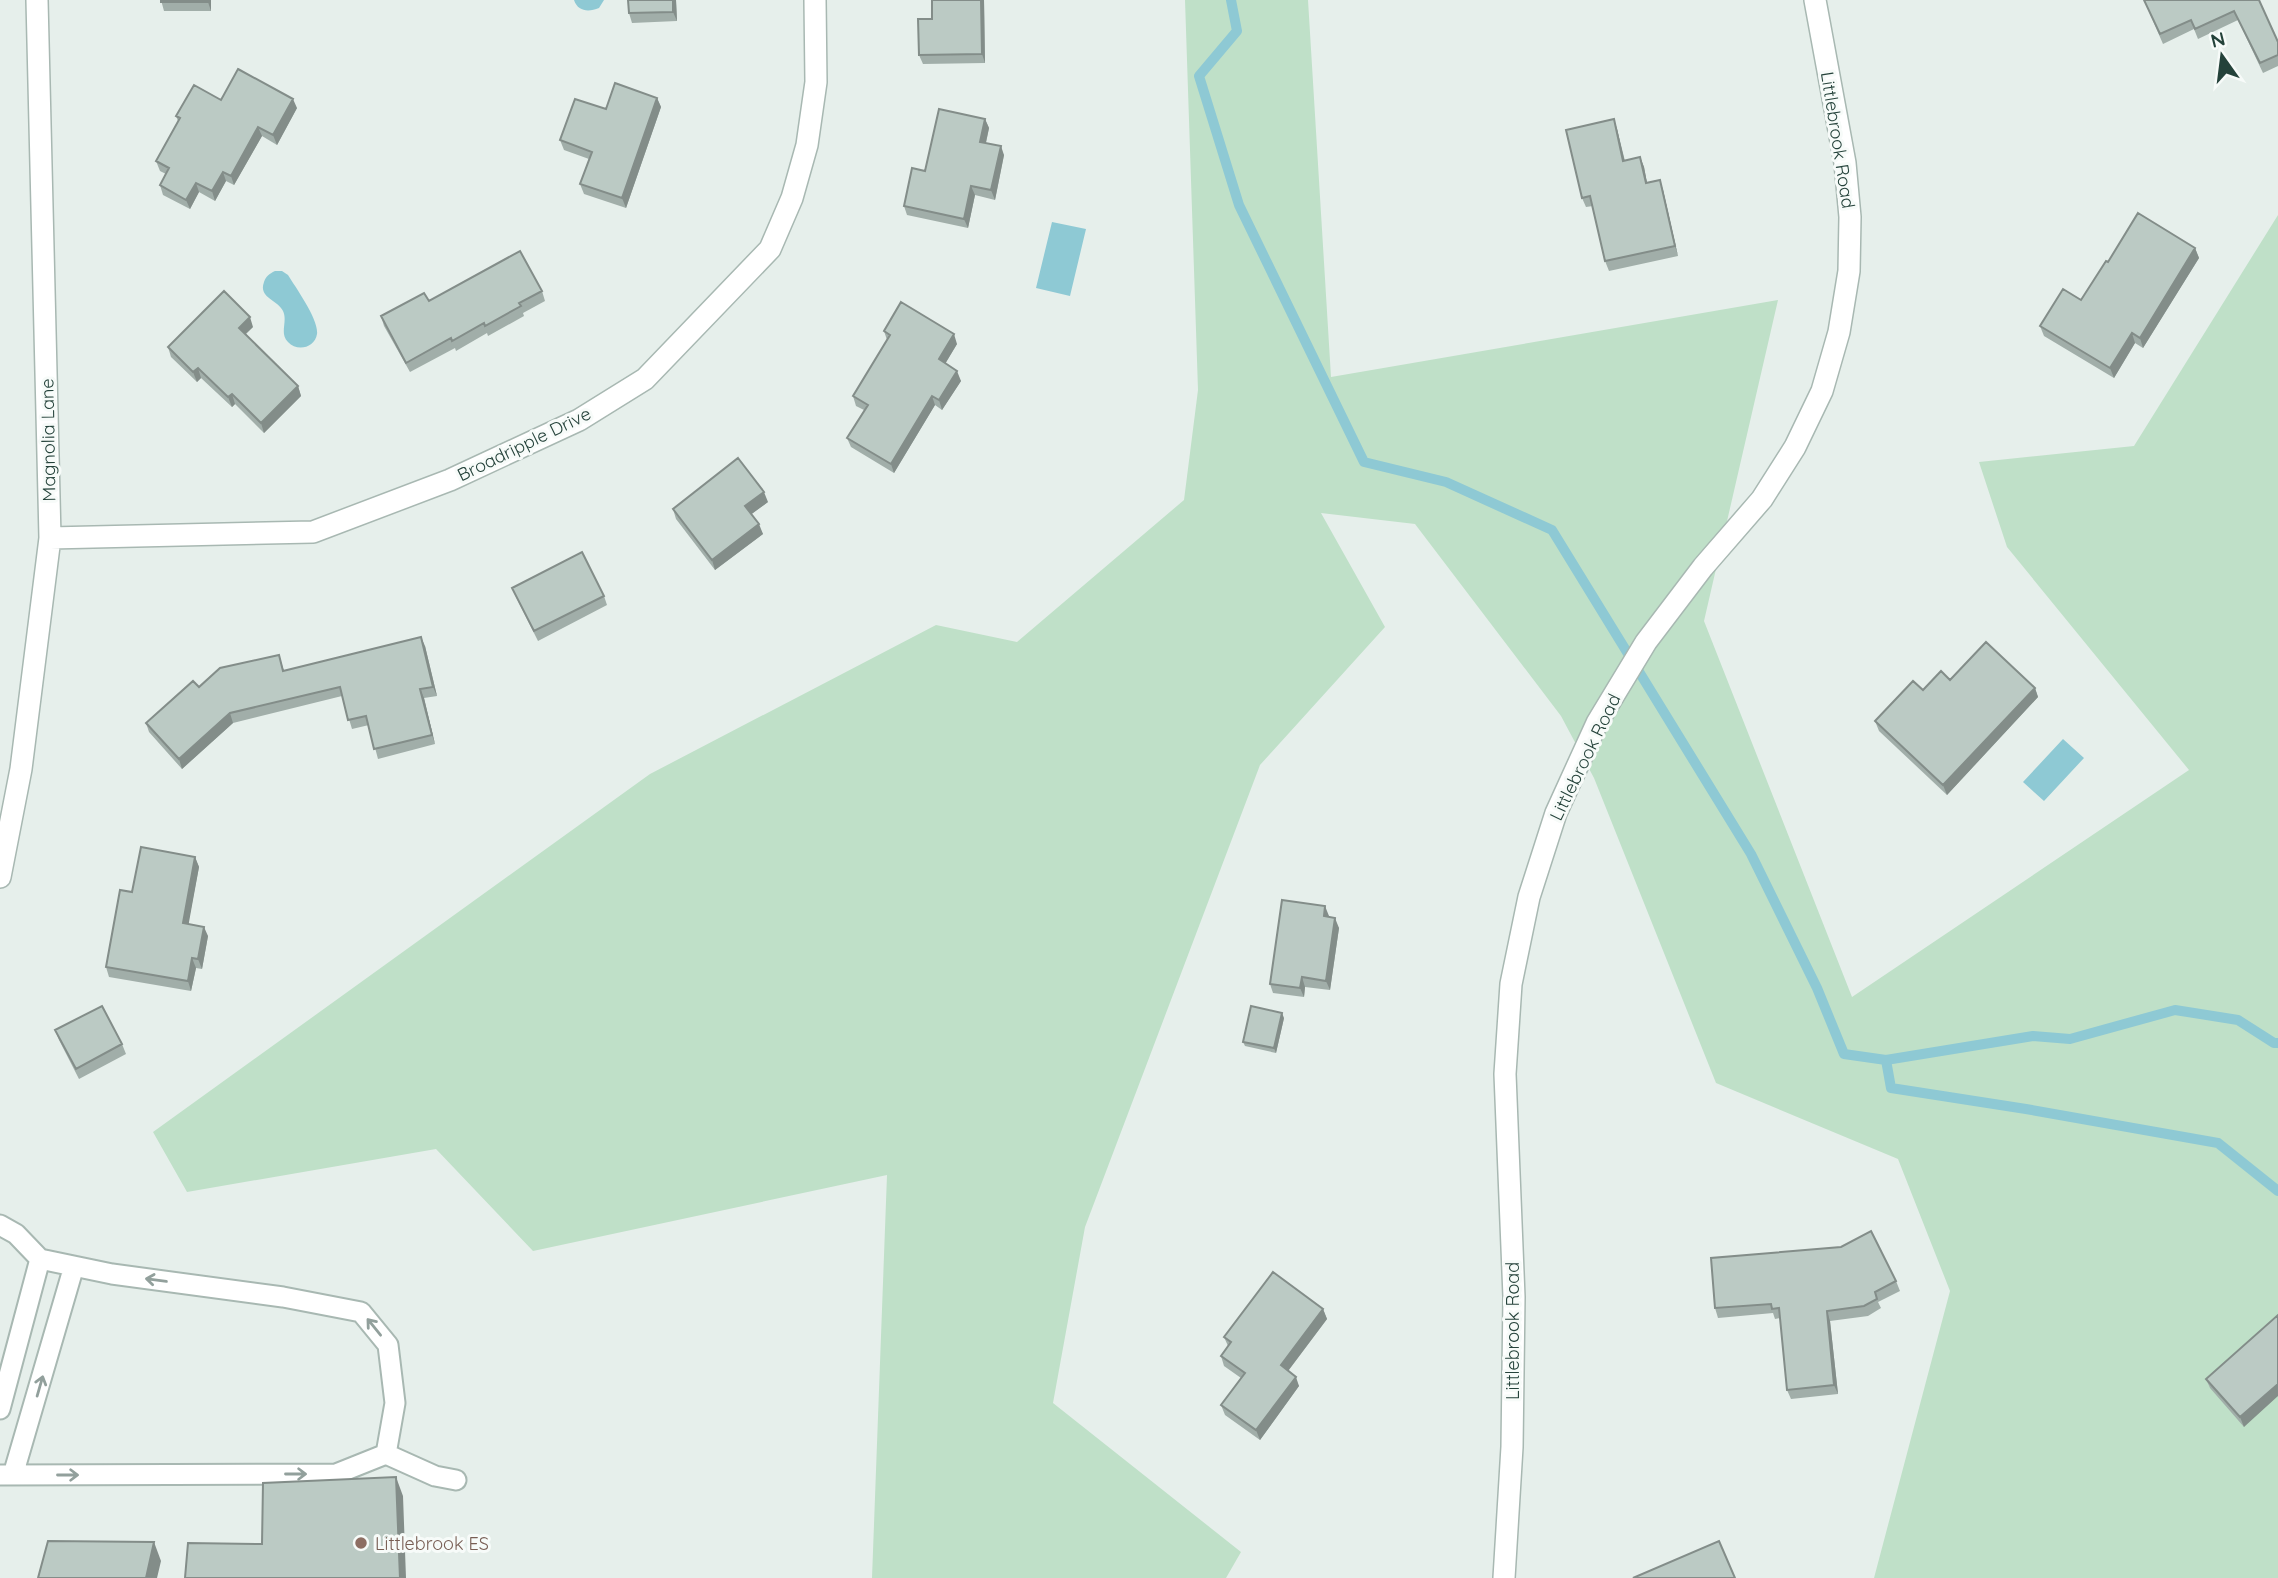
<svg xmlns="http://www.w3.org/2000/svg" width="2278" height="1578" font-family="Quicksand,sans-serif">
	<rect width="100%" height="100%" fill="#e6efeb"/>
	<path fill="#bfe0c8" d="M1185 0H1308L1331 377 1778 300 1704 621 1852 997 2189 770 2007 547 1979 462 2134 446 2278 215V1578H1874L1950 1291 1898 1159 1716 1083 1594 778 1561 716 1415 524 1321 513 1385 627 1260 765 1085 1227 1053 1403 1241 1552 1226 1578H872L887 1175 533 1251 436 1149 187 1192 153 1132 650 774 936 625 1017 642 1184 500 1198 390Z"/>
	<path fill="#8ec9d4" d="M574 0H604L599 8C589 12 578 12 574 0Z
		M1052 222 1086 229 1070 296 1036 288Z
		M275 271H282L288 275C296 288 319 320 317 334 315 348 297 352 288 342 279 333 288 322 283 311 278 300 258 298 264 282 266 276 269 274 275 271Z
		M2063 739 2084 758 2044 801 2023 782Z"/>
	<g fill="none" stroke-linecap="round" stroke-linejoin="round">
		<path stroke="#8ec9d4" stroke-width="10" d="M1231 0 1237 31 1199 76 1239 205 1364 462 1446 482 1552 530 1751 854 1817 988 1844 1054 1886 1060 1891 1088 2026 1109 2218 1143 2278 1191
			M1886 1060 2033 1036 2070 1039 2175 1010 2238 1020 2274 1043H2278"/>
		<g stroke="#a8b8b2" stroke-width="23">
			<path id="lane" d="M0 1225 16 1234 40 1259 112 1274 283 1297 361 1312 388 1345 395 1403 386 1454 336 1474 0 1475
				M0 1409 40 1259
				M386 1454 435 1476 456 1480
				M13 1475 74 1266"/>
		</g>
		<g stroke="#a8b8b2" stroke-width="24">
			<path id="street" d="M50 538 313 532 450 480 579 420 645 379 770 249 792 198 807 145 816 82 815 0
				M0 877 21 769 50 538 37 0
				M1504 1578 1512 1447 1514 1297 1505 1074 1511 984 1529 897 1556 813 1597 723 1646 642 1703 567 1762 499 1795 447 1822 391 1839 332 1849 271 1850 217 1845 163 1815 0"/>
		</g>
		<use href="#lane" stroke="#fff" stroke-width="19"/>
		<use href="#street" stroke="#fff" stroke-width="21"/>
	</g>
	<path fill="#a1aea9" d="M161 0H211V11H164Z
		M676 0 677 21 632 23 629 13Z
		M984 0 985 63 923 64 919 55 932 19Z
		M2144 0H2259L2278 42V66L2263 73 2238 20 2198 39 2194 29 2163 44Z
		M657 98 661 107 626 208 584 194 580 184 589 159 564 150 560 140 606 109Z
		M221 100 297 108 277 145 262 136 234 185 226 181 215 201 199 192 190 209 163 195 160 185 166 174 160 171 156 161 178 121 176 116Z
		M985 119 989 128 986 143 1004 155 995 200 975 195 968 228 907 215 904 206 925 171Z
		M1617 129 1625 161 1640 157 1644 167 1647 183 1663 190 1678 256 1609 271 1605 261 1593 206 1586 207 1582 198Z
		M2195 248 2199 258 2143 348 2135 343 2114 378 2044 336 2040 326 2081 300 2108 262Z
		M542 291 545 301 523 313 524 316 488 336 487 333 456 351 455 348 410 372 384 326 381 316 429 301Z
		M253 327 246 334 298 386 301 396 264 433 235 404 232 407 201 378 197 382 171 357 168 347Z
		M884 331 957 344 945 364 961 381 942 410 935 405 894 473 851 447 847 438 864 410 856 406 853 396 887 340Z
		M768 502 751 514 763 534 715 570 676 519 673 509Z
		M512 588 604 596 607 605 538 641 516 597Z
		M425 646 437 696 424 698 435 744 378 759 369 725 352 729 342 696 233 723 182 769 149 732 146 723 199 687 279 655 284 671Z
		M1950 680 2035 688 2038 697 1947 795 1879 731 1875 721 1923 690Z
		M195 857 199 867 188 924 208 936 202 969 196 968 191 991 109 977 106 967 132 892Z
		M1328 917 1339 928 1330 990 1305 987 1304 997 1273 993 1270 984Z
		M1284 1018 1276 1053 1245 1046 1243 1042Z
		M55 1030 122 1044 126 1054 79 1079 59 1040Z
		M1896 1281 1900 1291 1878 1302 1881 1308 1868 1316 1830 1321 1838 1394 1791 1399 1787 1390 1780 1318 1775 1319 1773 1313 1718 1318 1715 1308Z
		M1323 1309 1327 1319 1288 1371 1299 1386 1260 1440 1225 1415 1221 1405 1241 1378 1224 1366 1221 1356 1228 1346 1224 1337Z
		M2278 1315 2244 1427 2210 1388 2206 1379Z"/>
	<path fill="#838d89" d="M208 0H211V11L208 2Z
		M673 0H676L677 21 673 12Z
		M981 0H984L985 63 982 54Z
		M657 98 661 107 626 208 622 198Z
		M293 99 297 108 277 145 273 135Z
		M985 119 989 128 984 151 980 142Z
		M1614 119 1617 129 1627 171 1623 161Z
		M258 127 262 136 234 185 231 176Z
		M1001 146 1004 155 995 200 991 190Z
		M1640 157 1644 167 1649 193 1646 183Z
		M223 172 226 181 215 201 212 191Z
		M1660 180 1663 190 1678 256 1675 246Z
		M196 183 199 192 190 209 186 200Z
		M971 186 975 195 968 228 964 219Z
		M2195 248 2199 258 2143 348 2140 338Z
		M250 317 253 327 242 337 239 328Z
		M2132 333 2135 343 2114 378 2110 368Z
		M954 334 957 344 942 369 939 359Z
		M198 368 201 378 197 382 193 372Z
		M957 371 961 381 942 410 939 400Z
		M298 386 301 396 264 433 261 423Z
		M232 394 235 404 232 407 228 397Z
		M932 396 935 405 894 473 891 464Z
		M764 492 768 502 749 516 745 506Z
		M759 524 763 534 715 570 712 560Z
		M421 637 425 646 437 696 433 687Z
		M2035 688 2038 697 1947 795 1943 785Z
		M420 689 424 698 435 744 432 735Z
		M230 713 233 723 182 769 179 759Z
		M195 857 199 867 187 933 183 923Z
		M1325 906 1329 916 1327 926 1324 916Z
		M1335 918 1339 928 1330 990 1326 981Z
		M204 927 208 936 202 969 198 959Z
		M192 958 196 968 191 991 188 981Z
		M1302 977 1305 987 1304 997 1300 988Z
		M1282 1013 1284 1018 1276 1053 1274 1048Z
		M1323 1309 1327 1319 1285 1375 1281 1365Z
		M1827 1311 1830 1321 1838 1394 1834 1385Z
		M1296 1377 1299 1386 1260 1440 1256 1430Z
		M2278 1384V1396L2244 1427 2240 1417Z
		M396 1477 403 1496 406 1578H400Z
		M154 1542 161 1561 157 1578H146Z"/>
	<path fill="#bbcac4" stroke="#838d89" stroke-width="2" d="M161 0H208V2H161Z
		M628 0H673V12L629 13Z
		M932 0H981L982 54 919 55 918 19H932Z
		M2144 0H2259L2278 42V55L2260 63 2234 11 2195 29 2191 20 2160 34Z
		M238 69 293 99 273 135 258 127 231 176 223 172 212 191 196 183 186 200 160 185 169 168 156 161 180 118 176 116 194 85 221 100Z
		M615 83 657 98 622 198 580 184 592 152 560 140 575 99 606 109Z
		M939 109 985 119 980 142 1001 146 991 190 971 186 964 219 904 206 912 168 925 171Z
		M1614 119 1623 161 1640 157 1646 183 1660 180 1675 246 1605 261 1590 196 1582 198 1566 130Z
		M2138 213 2195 248 2140 338 2132 333 2110 368 2040 326 2063 289 2081 300 2106 261 2108 262Z
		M520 251 542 291 519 303 521 306 485 326 484 323 452 341 451 338 406 363 381 316 424 293 429 301Z
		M224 291 250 317 239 328 298 386 261 423 232 394 228 397 198 368 193 372 168 347Z
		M901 302 954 334 939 359 957 371 939 400 932 396 891 464 847 438 868 405 853 396 890 335 884 331Z
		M738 458 764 492 745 506 759 524 712 560 673 509Z
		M582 552 604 596 534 631 512 588Z
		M421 637 433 687 420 689 432 735 374 749 366 716 348 720 340 687 230 713 179 759 146 723 193 681 199 687 220 668 279 655 283 671Z
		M1986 642 2035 688 1943 785 1875 721 1913 681 1923 690 1941 671 1950 680Z
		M141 847 195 857 183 923 204 927 198 959 192 958 188 981 106 967 120 890 132 892Z
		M1282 900 1325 906 1324 916 1335 918 1326 981 1302 977 1300 988 1270 984Z
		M102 1006 122 1044 76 1069 55 1030Z
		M1251 1006 1282 1013 1274 1048 1243 1042Z
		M1871 1231 1896 1281 1875 1292 1877 1299 1864 1306 1827 1311 1834 1385 1787 1390 1779 1308 1772 1309 1771 1304 1715 1308 1711 1258 1841 1247Z
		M1273 1272 1323 1309 1281 1365 1296 1377 1256 1430 1221 1405 1245 1373 1221 1356 1231 1342 1224 1337Z
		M2278 1315V1384L2240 1417 2206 1379Z
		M396 1477 400 1578H185L188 1543 262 1544 263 1483Z
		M48 1541 154 1542 146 1578H38Z
		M1719 1541 1735 1578H1633Z"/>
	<defs><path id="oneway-shaft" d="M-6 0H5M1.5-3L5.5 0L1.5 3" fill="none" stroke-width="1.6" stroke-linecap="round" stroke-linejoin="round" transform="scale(1.75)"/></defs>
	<g stroke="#92a09c">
		<use href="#oneway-shaft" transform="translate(156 1280) rotate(-172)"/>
		<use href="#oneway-shaft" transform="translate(374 1327) rotate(-129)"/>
		<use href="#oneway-shaft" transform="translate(40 1386) rotate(-74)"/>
		<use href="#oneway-shaft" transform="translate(296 1474)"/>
		<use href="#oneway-shaft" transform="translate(68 1475)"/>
	</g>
	<circle fill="#8d6e63" stroke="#f7fbf9" stroke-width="2.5" cx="361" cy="1543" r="7"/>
	<g text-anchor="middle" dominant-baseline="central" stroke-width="6" stroke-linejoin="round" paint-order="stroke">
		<g font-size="18" fill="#24423a" stroke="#f7fbf9">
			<text transform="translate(1838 140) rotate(81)">Littlebrook Road</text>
			<text transform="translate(48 440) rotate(-91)">Magnolia Lane</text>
			<text transform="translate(524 444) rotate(-26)">Broadripple Drive</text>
			<text transform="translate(1585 757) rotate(-64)">Littlebrook Road</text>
			<text transform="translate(1512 1331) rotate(-90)">Littlebrook Road</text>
		</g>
		<g font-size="18" fill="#785e54" stroke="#f7fbf9" text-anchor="start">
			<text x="375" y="1543">Littlebrook ES</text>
		</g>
	</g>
	<g transform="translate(2222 56) rotate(346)" stroke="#f7fbf9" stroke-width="5" paint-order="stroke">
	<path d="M0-5L12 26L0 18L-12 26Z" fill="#24423a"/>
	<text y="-10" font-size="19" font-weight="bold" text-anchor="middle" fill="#24423a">N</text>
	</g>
</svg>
